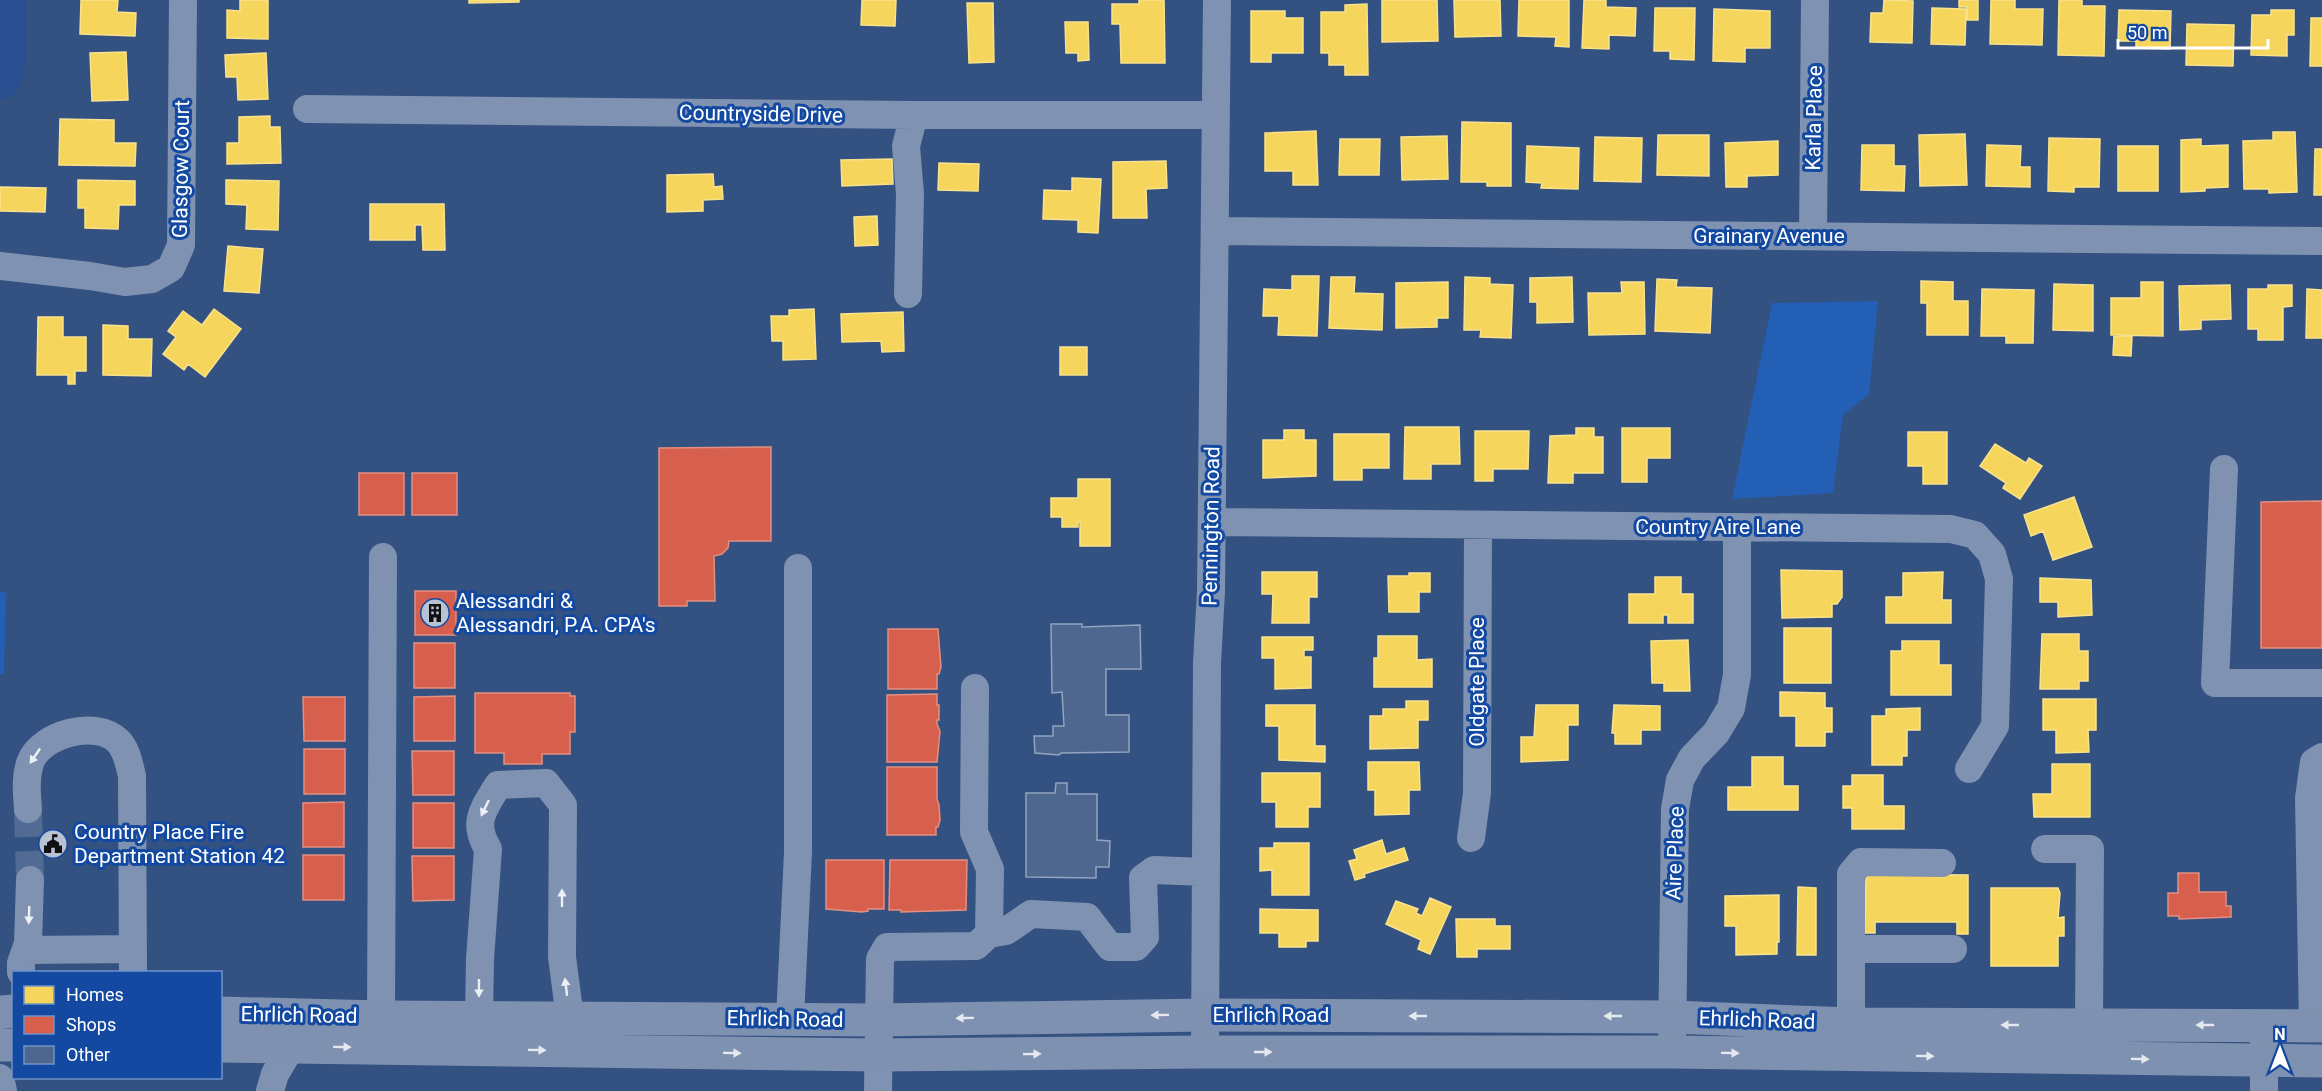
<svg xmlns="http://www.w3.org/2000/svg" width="2322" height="1091" font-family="Roboto,sans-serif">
	<rect width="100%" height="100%" fill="#335181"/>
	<path fill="#245fb6" d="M1878 301 1869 394 1843 415 1833 493 1732 499 1772 303Z
		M0 592 6 593 4 675 0 674Z"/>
	<path fill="#294f90" d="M0 0H25C25 23 35 100 0 99Z"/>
	<path fill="#f6d55c" stroke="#f9e28d" stroke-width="1.5" d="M81 0H118L117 12 136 13 135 36 80 34Z
		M240 0H268V39L227 38V10L240 11Z
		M469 0H519V2L469 3Z
		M862 0H896L895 26 861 25Z
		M1139 0H1164L1165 63H1121L1120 24H1112V4H1139Z
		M1382 0H1437L1438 41 1382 42Z
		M1454 0H1500L1501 36 1455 37Z
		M1519 0H1569V47L1555 46 1556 37 1518 36Z
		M1584 0H1606V7L1636 8 1635 36 1609 35V49L1582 48Z
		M1884 0 1913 1 1912 43 1870 42 1871 13H1883Z
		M1959 0H1978V20H1967V7H1959Z
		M1991 0H2015V9H2043L2042 45 1990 44Z
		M2059 0H2082V6H2105L2104 56 2058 55Z
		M967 3H993L994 62 969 63Z
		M1367 4 1368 75H1345V65H1329V53H1321V12H1345V5Z
		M1655 8H1695L1694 60 1670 59V51H1654Z
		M1932 8 1966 9 1965 45 1931 44Z
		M1714 9 1770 11V48H1745V62L1713 61Z
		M2119 10 2171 11 2170 49 2136 48V41H2118Z
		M2271 10H2294V35H2287V56L2251 55 2252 15H2271Z
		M1251 11H1285V18H1303V53H1271V62H1251Z
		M2311 18H2322V66H2310Z
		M1065 22H1088L1089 60 1078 61V53H1066Z
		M2187 24 2234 25 2233 66 2186 65Z
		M126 52 128 100 92 101 90 53Z
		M266 53 268 99 238 100 237 77H226L225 55Z
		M270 116V127H280L281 163 227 164V143H239V117Z
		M60 119 114 120V143H136L135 166 59 165Z
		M1462 122 1511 123V186H1487V182H1461Z
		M1316 131 1318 185H1293V171H1265V133Z
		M2273 132H2295L2297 192 2269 193V189H2244L2243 141 2273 140Z
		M1965 134 1967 185 1920 186 1919 135Z
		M1658 135H1709V176L1657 175Z
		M1447 136 1448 179 1402 180 1401 137Z
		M1595 137 1642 138 1641 182 1594 181Z
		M2049 138 2100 139 2099 187H2074V192L2048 191Z
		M1340 139H1380L1379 175H1339Z
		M2201 139V146L2228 145V187L2205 188V191L2181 192V140Z
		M1778 141V175L1747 176V187H1726L1725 143Z
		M1862 145H1894V166H1905L1904 191 1861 190Z
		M1987 145 2021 146 2020 167H2030V187L1986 186Z
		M1527 146 1579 148 1578 189 1541 188 1542 183 1526 182Z
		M2118 146H2158V191H2118Z
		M2315 149H2322V195H2314Z
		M892 159 893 184 842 186 841 160Z
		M1166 161 1167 188 1146 189 1147 218H1113V162Z
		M939 163 979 164 978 191 938 190Z
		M713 174 714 187 722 186 723 199 703 200V211L667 212V175Z
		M1072 178 1101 179 1098 233 1078 232V220L1043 219 1044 190 1072 191Z
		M78 180 135 181V205H119L118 229 85 228V208H78Z
		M226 180 279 181 278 230 246 229 247 205 226 204Z
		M0 187 46 188 45 212 0 211Z
		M370 204H444L445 250H423L422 225H415V240H370Z
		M877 216 878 245 855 246 854 217Z
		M228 246 263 249 259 293 224 291Z
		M1292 276H1319L1317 336 1278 335 1279 316H1263L1264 289 1292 290Z
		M1331 277H1355L1354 293 1383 294 1382 330 1329 328Z
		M1465 277 1490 278V284L1513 285 1511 338 1480 337 1481 330H1464Z
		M1572 277 1573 322 1537 323V302H1530V278Z
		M1657 279 1677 280 1676 287 1712 288 1710 333 1655 331Z
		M1921 281 1953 282V301H1968V335H1927V303H1921Z
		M1448 282V318H1437V327L1396 328V283Z
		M1621 282H1644L1645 334 1589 335 1588 293H1622Z
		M2141 282H2163V336L2111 335V298H2141Z
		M2054 284 2093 285V331L2053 330Z
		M2230 285 2231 319 2201 320V329L2180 330 2179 286Z
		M2268 285H2292V306L2283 307V340H2258V329H2248V289H2268Z
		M1982 289 2034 290 2033 343H2006V336H1981Z
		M2307 289 2322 290V338H2306Z
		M214 309 241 329 205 377 188 364 184 370 163 354 176 337 168 331 183 311 202 325Z
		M814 309 816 359 783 360V341H772L771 316H789V310Z
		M903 312 904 351 882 352 881 341 842 342 841 314Z
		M38 317H63V337H86V371H75V384H68V375H37Z
		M103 325 128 326V339H152L151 376 103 375Z
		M2114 336H2132L2131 356 2113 355Z
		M1060 347H1087V375H1060Z
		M1405 427H1459L1460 464H1431V479H1404Z
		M1576 428H1594V437H1603V473H1573V483H1548L1550 436 1576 435Z
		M1622 428H1670V458H1647V482H1622Z
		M1284 430H1304V440H1316V476L1263 478V440H1284Z
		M1475 431H1529L1528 469H1493V481H1475Z
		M1908 432H1947V484H1923V466H1908Z
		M1334 434H1389V468H1362V480H1334Z
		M1995 444 2026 463 2029 458 2042 466 2020 499 2003 488 2006 483 1980 466Z
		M1078 479H1110V546H1080V522H1078V527H1062V517H1051V498H1078Z
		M2074 497 2092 547 2053 560 2043 531 2031 536 2024 515Z
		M1781 570 1842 571V597L1837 604H1832V617L1782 618Z
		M1262 572H1317V597H1309V623H1272L1273 594H1262Z
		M1943 572 1942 600H1951V623H1886V597H1903V573Z
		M1409 573H1430V592H1419V612H1389L1388 576H1409Z
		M1655 577H1681V594H1693V623H1668V615H1663V623H1629V594H1655Z
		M2040 578 2091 580 2092 615 2058 617V602H2040Z
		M1784 628H1831V683H1784Z
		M2042 634H2079V651H2088V681H2079V689H2040Z
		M1378 636H1417V660L1432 659V687H1374V658H1378Z
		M1262 637H1313V650H1304V657H1311V688L1275 689V658H1262Z
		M1688 640 1690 691H1664V683H1652L1651 641Z
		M1902 641H1939V665H1951V695H1891V651H1902Z
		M1780 692 1825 693V708H1832V732H1825V746H1796V716H1780Z
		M2043 699H2096V730H2088L2089 752 2056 753V730H2043Z
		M1406 701H1428V720H1418V748L1370 749V716H1383V709H1406Z
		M1266 705H1315V746H1325V762L1279 760V726H1266Z
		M1536 705H1578V725H1568V760L1521 762V737H1534Z
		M1614 705 1660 706V730H1641V744H1615V733H1612Z
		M1920 708V730H1907V756H1902V765H1872V716H1886V709Z
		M1752 757H1783V786H1798V810H1728V787H1752Z
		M1368 762H1419L1420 790H1409V814L1375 815V790H1368Z
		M2052 764H2090V817H2034L2033 794H2052Z
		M1262 773H1320V807H1308V827H1276V802H1262Z
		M1852 775H1883V806H1904V829H1852V808H1843V786H1852Z
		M1382 840 1386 854 1404 848 1408 860 1364 874 1365 877 1355 880 1349 861 1357 859 1354 850Z
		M1274 843H1309V895H1272V870L1260 871V848H1274Z
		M1866 874 1968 875V934H1957V922H1875V933H1865Z
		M1798 887 1816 888V955H1797Z
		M1991 888H2058L2060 893 2058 918 2064 917V936H2058V966H1991Z
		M1779 895V942H1777V954L1736 955V926H1725V896Z
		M1430 898 1451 907 1430 954 1418 949 1421 940 1386 924 1396 901 1418 909 1416 913 1422 916Z
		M1260 909 1318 910V941H1306V947H1279V933H1260Z
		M1456 919H1495V926H1510V949H1477V957H1457Z"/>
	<path fill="#d6604d" stroke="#e29082" stroke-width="1.5" d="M771 447V541H729L728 548 722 554 714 556 715 601H687V606H659V448Z
		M359 473H404V515H359Z
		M412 473H457V515H412Z
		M2322 501V648H2261V502Z
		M415 591H456V635H415Z
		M888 629H938L941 667 939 674H937V689H888Z
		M414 643H455V688H414Z
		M475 693H570V696H575V732H570V754H542V764H504V753H475Z
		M937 694V705H939V720H937V724L940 731 937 762H887V695Z
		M455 696V741H414V697Z
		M303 697H345V741H304Z
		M304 749H345V794H304Z
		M412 751H454V795H413Z
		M887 767H937V799L939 805 940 820 938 827H936V835H887Z
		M344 802V847H303V803Z
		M413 803H454V848H413Z
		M303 855H344V900H303Z
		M412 856H454V900L413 901Z
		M826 860H884V909H868V911L862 912 826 909Z
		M890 860H967L966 910 901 912V910H889Z
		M2178 873H2199V892H2226V906H2231V917L2179 919V916H2168V893H2178Z"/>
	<path fill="#4e678e" stroke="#93a4bf" stroke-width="1.5" d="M1051 624H1082V627L1140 625 1141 669H1106V715H1129V752L1061 753 1059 755 1035 753 1034 736H1053V726H1064L1062 692 1052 693Z
		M1056 783H1067V794H1097V840L1110 841 1109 867H1096V878L1026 877V793H1055Z"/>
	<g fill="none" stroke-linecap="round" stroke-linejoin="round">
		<path stroke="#526b94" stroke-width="28" stroke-dasharray="28 14" stroke-linecap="butt" d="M28 809 30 880"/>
		<path stroke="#7f92b1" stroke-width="28" d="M307 109 914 115H1216
			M1215 231 2322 241
			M1813 236 1815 0
			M0 266 90 276 125 282 152 279 171 268 181 245 183 0
			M908 294 910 194 906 146 914 115
			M2224 469 2215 683H2322
			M1212 522 1951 529 1975 535 1992 554 1999 579 1995 726 1969 769
			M28 809C27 794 25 778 30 763 40 734 96 719 118 741 127 750 129 764 132 776L133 972
			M1471 838 1477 793 1478 526
			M2045 849H2090L2089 1025
			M989 934 1006 931 1031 914 1087 917 1110 947H1136L1145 937 1143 878 1154 870 1205 872
			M1851 949H1953
			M26 950 132 949
			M21 972V963L28 943 30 880
			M381 1017 383 557
			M479 1018 480 959 488 849C472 822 483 810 498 785L546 783 563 805 562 957 570 1018
			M790 1018 798 852V568
			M1851 1024V874L1861 862 1942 863
			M2313 1026 2309 798 2314 762 2322 757
			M1205 1052 1207 663 1211 591 1217 0
			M1672 1052 1675 809 1680 780 1692 758 1716 733 1731 708 1737 675V527
			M0 1078 3 1091
			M270 1091 275 1074 291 1047
			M878 1091 880 959 887 947 976 946 989 934 990 869 974 832 975 688
			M2264 1091V1026"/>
		<path stroke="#7e91b0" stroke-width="33" d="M0 1012 14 1011
			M220 1013 381 1017 878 1020 1205 1015 1672 1017 1851 1024 2322 1026
			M0 1045H14
			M220 1046 878 1055 1205 1052H1672L2322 1061"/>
	</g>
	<defs><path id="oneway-solid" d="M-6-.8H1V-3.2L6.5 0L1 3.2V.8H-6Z" transform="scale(1.5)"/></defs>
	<g fill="#eceff3">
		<use href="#oneway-solid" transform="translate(35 756) rotate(124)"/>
		<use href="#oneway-solid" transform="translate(485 808) rotate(116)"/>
		<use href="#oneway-solid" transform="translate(562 898) rotate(-90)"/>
		<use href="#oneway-solid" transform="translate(29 915) rotate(92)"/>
		<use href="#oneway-solid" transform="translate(566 987) rotate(-97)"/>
		<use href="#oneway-solid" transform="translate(479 988) rotate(90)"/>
	</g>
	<g fill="#e5e9ef">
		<use href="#oneway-solid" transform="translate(1160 1015) rotate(179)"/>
		<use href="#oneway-solid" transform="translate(1418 1016) rotate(-180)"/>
		<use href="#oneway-solid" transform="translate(1613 1016) rotate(-180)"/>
		<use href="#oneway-solid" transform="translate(965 1018) rotate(179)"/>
		<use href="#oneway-solid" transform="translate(2010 1025) rotate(-180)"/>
		<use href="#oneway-solid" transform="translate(2205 1025) rotate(-180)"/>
		<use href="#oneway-solid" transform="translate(342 1047) rotate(1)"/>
		<use href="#oneway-solid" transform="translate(537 1050) rotate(1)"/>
		<use href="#oneway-solid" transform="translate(1263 1052)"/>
		<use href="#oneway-solid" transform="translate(732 1053) rotate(1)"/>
		<use href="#oneway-solid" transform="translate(1730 1053) rotate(1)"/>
		<use href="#oneway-solid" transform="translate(1032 1054) rotate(-1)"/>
		<use href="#oneway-solid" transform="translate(1925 1056) rotate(1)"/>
		<use href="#oneway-solid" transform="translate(2140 1059) rotate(1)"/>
	</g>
	<defs>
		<g id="building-disc" transform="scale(1.5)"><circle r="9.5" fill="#b8c2d3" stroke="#1349a1"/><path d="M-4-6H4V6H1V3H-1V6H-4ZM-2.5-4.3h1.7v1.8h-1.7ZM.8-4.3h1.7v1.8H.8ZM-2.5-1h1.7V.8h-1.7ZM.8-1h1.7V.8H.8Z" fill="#111"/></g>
		<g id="civic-disc" transform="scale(1.5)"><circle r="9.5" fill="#b8c2d3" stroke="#1349a1"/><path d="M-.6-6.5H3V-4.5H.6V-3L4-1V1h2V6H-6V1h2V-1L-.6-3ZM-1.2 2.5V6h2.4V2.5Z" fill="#111"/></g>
	</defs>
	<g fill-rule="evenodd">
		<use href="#building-disc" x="435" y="613"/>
		<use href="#civic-disc" x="53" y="844"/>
	</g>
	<g text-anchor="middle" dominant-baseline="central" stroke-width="6" stroke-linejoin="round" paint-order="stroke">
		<g font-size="21" fill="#fff" stroke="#1349a1">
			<text transform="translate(761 114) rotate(1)">Countryside Drive</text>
			<text transform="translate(1814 118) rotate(-89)">Karla Place</text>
			<text transform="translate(181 169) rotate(-89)">Glasgow Court</text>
			<text x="1769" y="236">Grainary Avenue</text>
			<text transform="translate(1211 526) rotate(-89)">Pennington Road</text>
			<text x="1718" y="527">Country Aire Lane</text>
			<text transform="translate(1477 682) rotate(-90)">Oldgate Place</text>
			<text transform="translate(1675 853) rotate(-88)">Aire Place</text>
			<text transform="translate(299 1015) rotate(1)">Ehrlich Road</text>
			<text x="1271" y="1015">Ehrlich Road</text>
			<text transform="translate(785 1019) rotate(1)">Ehrlich Road</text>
			<text transform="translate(1757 1020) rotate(2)">Ehrlich Road</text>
		</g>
		<g font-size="21" fill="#fff" stroke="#1349a1" text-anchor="start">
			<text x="456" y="601">Alessandri &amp;<tspan x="456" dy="24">Alessandri, P.A. CPA's</tspan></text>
			<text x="74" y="832">Country Place Fire<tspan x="74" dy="24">Department Station 42</tspan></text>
		</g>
	</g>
	<rect x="12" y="971" width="210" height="108" fill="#1349a1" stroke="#7192c7" stroke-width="1.5"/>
	<rect x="24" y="986" width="30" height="18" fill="#f6d55c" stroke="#7192c7" stroke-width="1.5"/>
	<text x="66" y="1001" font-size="18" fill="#ffffff">Homes</text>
	<rect x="24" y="1016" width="30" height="18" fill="#d6604d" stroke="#7192c7" stroke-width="1.5"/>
	<text x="66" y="1031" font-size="18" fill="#ffffff">Shops</text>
	<rect x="24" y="1046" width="30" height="18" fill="#4e678e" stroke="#7192c7" stroke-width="1.5"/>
	<text x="66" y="1061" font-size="18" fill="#ffffff">Other</text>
	<g transform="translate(2280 1049)" stroke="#1349a1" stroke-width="4.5" paint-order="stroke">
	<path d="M0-4.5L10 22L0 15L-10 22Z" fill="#ffffff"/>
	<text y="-9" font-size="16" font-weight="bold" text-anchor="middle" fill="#ffffff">N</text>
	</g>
	<path d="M2118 39v9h150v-9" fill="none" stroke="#ffffff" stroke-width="3"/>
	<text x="2127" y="39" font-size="18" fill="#ffffff" stroke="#1349a1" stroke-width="4.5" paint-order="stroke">50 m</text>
</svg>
